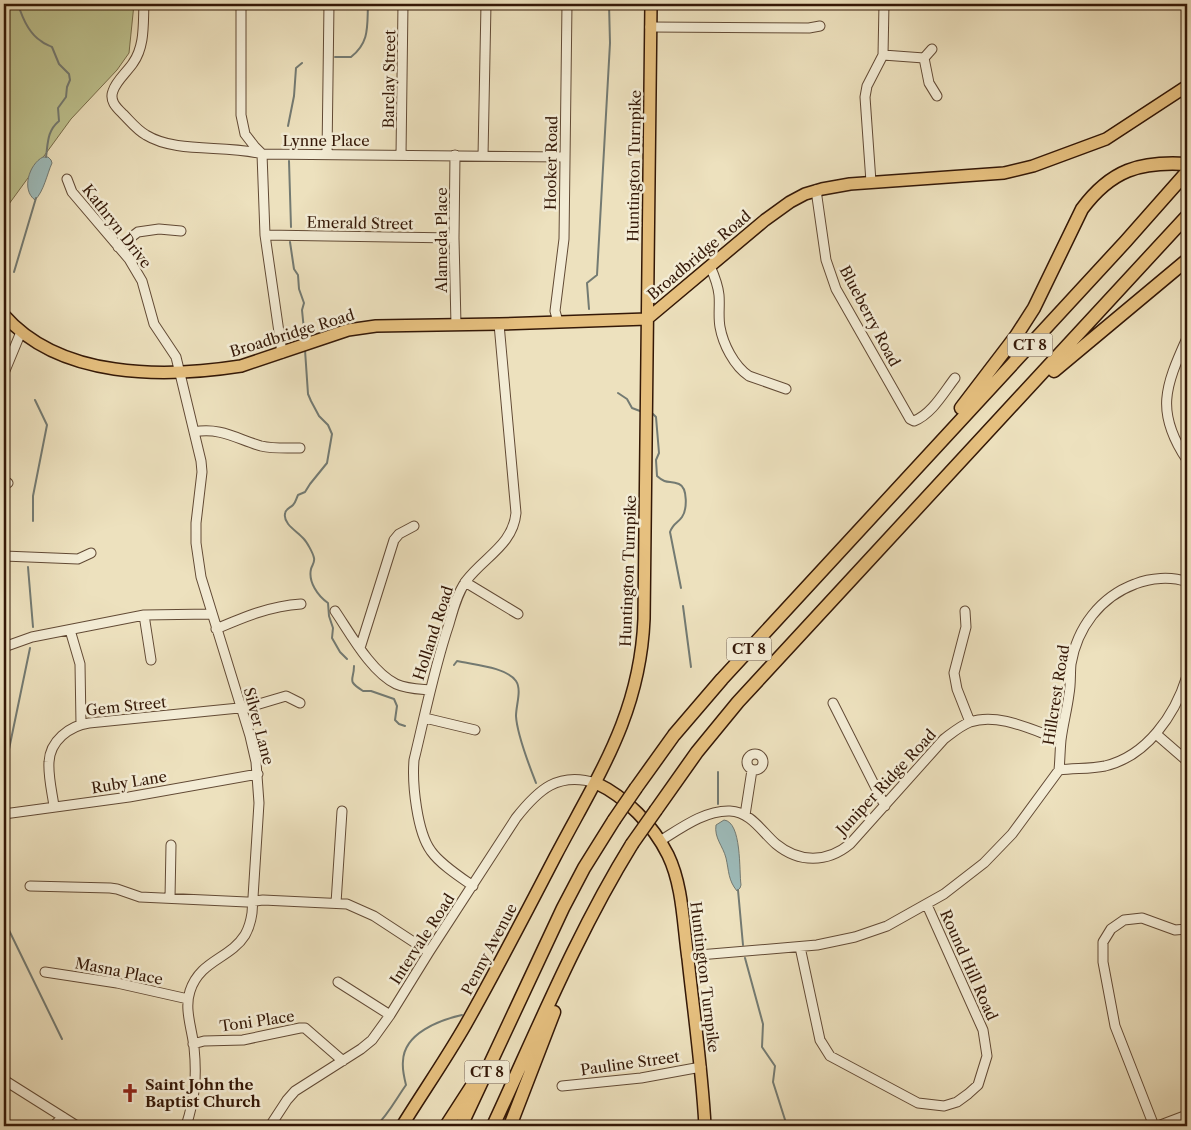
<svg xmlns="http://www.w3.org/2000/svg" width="1191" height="1130" font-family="'Libre Caslon Text',serif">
	<rect width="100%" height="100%" fill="#ede1be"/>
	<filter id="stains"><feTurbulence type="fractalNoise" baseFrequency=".004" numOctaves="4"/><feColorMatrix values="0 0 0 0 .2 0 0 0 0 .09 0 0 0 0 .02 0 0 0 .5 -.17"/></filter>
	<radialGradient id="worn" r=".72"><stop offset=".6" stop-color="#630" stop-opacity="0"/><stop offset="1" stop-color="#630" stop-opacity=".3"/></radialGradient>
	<path fill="#bdc18e" stroke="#786c4a" d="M4 4H134L129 53 117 70 71 119 9 204 4 217Z"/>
	<path fill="#9dbbba" stroke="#737a72" d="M43 157H48L51 160 52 163C47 174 44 191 35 200 21 190 29 164 43 157Z
		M724 820C742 822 739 871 741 885L740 888 737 891C728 880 729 871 726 858 723 846 714 838 716 825Z"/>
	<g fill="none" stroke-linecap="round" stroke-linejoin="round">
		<path stroke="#737a72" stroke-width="2" d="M18 4C22 17 28 33 41 41 44 44 48 45 52 47L59 64 69 74 70 80 67 87 66 97 58 108 59 121C47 131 48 143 46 157
			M335 57H351C370 42 367 26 368 4
			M288 126 294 96 296 68 302 63
			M289 161 291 227
			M290 242 294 269 298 275 299 289 304 303 302 310 305 340
			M14 272 36 198
			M589 309 587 283 597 275 610 43 609 4
			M305 350 308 394 311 401 319 416 328 425 332 434 327 463 310 484 305 492 298 495C296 499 296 502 293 505 290 508 285 509 285 514 283 524 298 532 303 538 307 542 313 553 314 558 315 563 312 565 311 569 308 582 318 596 328 603L329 616 333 628 332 638 340 652 347 659
			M618 393 627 399 632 408 640 411
			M653 414 656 417 659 453 656 460 657 476C667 485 669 480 679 484 688 488 687 510 682 517 678 523 673 523 670 532L681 588
			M33 521V496L47 425 35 400
			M28 567 33 627
			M683 606 691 667
			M454 665 457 661 462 662C477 665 507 668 516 681 522 690 516 705 516 716 517 735 529 765 536 783
			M354 666C354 681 346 680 363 691H371L394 699 397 706 395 720 399 724 405 726
			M8 754 30 648
			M718 804V772
			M738 890 743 945
			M4 920 62 1039
			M745 958 763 1024 762 1047 775 1066 773 1082 787 1126
			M328 1126 332 1125 336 1126
			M376 1126C388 1115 396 1099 406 1085 404 1077 402 1069 403 1061 404 1033 440 1020 462 1015"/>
		<g stroke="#624a35" stroke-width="11">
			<path id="minor" d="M144 4C143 24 145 46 133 63 127 72 116 81 113 91 109 101 117 108 123 114 130 121 137 130 146 135 177 154 226 144 262 154L565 157
				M241 4V115L245 134 255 147 262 154 265 235 282 353
				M650 27 809 28 820 26
				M883 55 924 58 932 49
				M924 58 929 83 937 96
				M327 154 329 4
				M401 155 403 4
				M455 155 454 238 456 325
				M483 156 486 4
				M67 179 72 192 129 259 142 281 154 324 176 357 201 461 202 472 196 523V543L201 577 250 736 256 762 259 803 252 913C251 920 249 928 245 935 230 959 200 960 190 991 184 1009 192 1029 194 1047 197 1077 195 1098 186 1126
				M871 182 865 97 867 86 883 55 884 4
				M816 190 826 260 836 289 910 419 914 421C932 414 944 392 955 378
				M265 235 454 238
				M118 247 138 232 159 229 181 231
				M710 266C714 275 718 285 719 295 720 306 718 316 720 327 723 344 734 366 749 376L786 389
				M558 322 555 311 564 239 567 4
				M1187 338C1165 387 1155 412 1187 460
				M4 373 21 332
				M194 432C220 427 237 439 261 446 274 449 287 448 300 448
				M4 484 8 483
				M4 556 78 559 91 553
				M465 582 518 614
				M335 611C350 633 371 672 396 684 407 689 419 689 430 690
				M965 611 966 627 954 673 957 689 970 722
				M144 615 151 660
				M216 629C244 617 270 606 301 604
				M70 630 80 664 81 724
				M4 647 32 637 144 615 211 614
				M360 648 394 540 399 534 414 526
				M833 703 885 806
				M425 718 475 730
				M1156 734 1187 761
				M747 762a8 8 0 1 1 16 0a8 8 0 1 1-16 0Z
				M1059 770C1060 760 1060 750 1061 740 1063 724 1067 710 1069 694 1071 684 1070 674 1071 664 1077 628 1100 597 1135 584 1150 578 1171 576 1187 582
				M54 806C52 792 48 776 49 762 50 741 69 726 89 723L249 707 286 696 300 703
				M4 814 129 797 258 774
				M745 815 752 770
				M660 841C681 828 705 810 730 811 751 812 762 832 776 844 799 863 827 863 850 844L944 739C952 733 960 726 970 722 999 712 1034 731 1061 740
				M30 886 110 888 117 889 140 897 247 902 263 900 347 904 374 916 429 952
				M473 886C460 877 440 864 431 851 417 832 412 784 414 760 425 715 434 668 449 624 453 610 457 594 466 581 484 557 513 545 516 513L499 324
				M170 898 171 845
				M336 903 342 811
				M800 947 820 1040 830 1056 918 1103 944 1106 957 1102 968 1094 978 1085 987 1056 983 1030 927 905
				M687 956 817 945 855 937 887 926 944 894 984 863 1012 834 1059 770C1074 768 1090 769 1105 766 1147 756 1175 715 1187 676
				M45 972 117 983 188 999
				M338 982 390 1015
				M193 1044 204 1041 243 1040 300 1028H305L343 1061
				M4 1080 77 1126
				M562 1086 641 1078 701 1067
				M53 1126 63 1117
				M270 1126 287 1100 295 1091 361 1049 372 1040 390 1015 429 952 516 818C538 790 558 771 596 783
				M1154 1126 1115 1026 1103 962V942L1111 929 1124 920 1142 918 1175 930 1187 929
				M1158 1126 1187 1115"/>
		</g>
		<g stroke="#341807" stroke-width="14">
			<path id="major" d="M4 315C60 379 164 378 241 366L348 330 376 326 499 324 647 319 765 220 790 202 805 194 822 189 850 184 1004 173 1033 166 1106 139 1187 86
				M596 783C626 797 653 825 668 855 683 886 683 925 688 959 694 1015 702 1070 705 1126
				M402 1126C423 1092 446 1059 466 1024 497 969 526 913 555 857 598 775 640 715 644 619L651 4"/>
		</g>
		<g stroke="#341807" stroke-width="15">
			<path id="highway" d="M1054 371 1187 260
				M961 408 1016 336 1034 308 1082 209C1111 170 1140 161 1187 164
				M636 788 674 735 722 679 1126 241 1187 172
				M656 810 697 752 738 702 1187 216
				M446 1126 477 1078
				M461 1126 563 908 584 868 614 820
				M493 1126C537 1031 577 933 632 844
				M510 1126 554 1012"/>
		</g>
		<use href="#minor" stroke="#f3ecd5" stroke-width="9"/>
		<use href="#major" stroke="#e6c07f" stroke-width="11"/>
		<use href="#highway" stroke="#e6c07f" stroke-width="12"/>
		<g stroke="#341807" stroke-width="15" stroke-linecap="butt">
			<path id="highway-bridge" d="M614 820 636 788
				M632 844 656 810"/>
		</g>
		<use href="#highway-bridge" stroke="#e6c07f" stroke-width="12"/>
	</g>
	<defs>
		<g id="church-bare" transform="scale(1.5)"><path d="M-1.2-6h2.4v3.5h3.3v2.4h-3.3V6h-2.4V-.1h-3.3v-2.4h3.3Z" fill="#8f2418" stroke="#f3ecd5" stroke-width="2.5" paint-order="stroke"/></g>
	</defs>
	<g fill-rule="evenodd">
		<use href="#church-bare" x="130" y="1093"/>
	</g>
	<g text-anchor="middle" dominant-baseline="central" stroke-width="5" stroke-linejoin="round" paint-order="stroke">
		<g fill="#f3ecd5" stroke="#6d5845" stroke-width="1">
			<rect x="1007.5" y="333.5" width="45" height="23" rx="4"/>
			<rect x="726.5" y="637.5" width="45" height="23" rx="4"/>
			<rect x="464.5" y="1060.5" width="45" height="23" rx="4"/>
		</g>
		<g font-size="14" font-weight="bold" fill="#341807">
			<text x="1030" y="345">CT 8</text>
			<text x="749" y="649">CT 8</text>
			<text x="487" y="1072">CT 8</text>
		</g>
		<g font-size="15" fill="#341807" stroke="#f3ecd5">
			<text transform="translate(389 79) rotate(-89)">Barclay Street</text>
			<text x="326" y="140">Lynne Place</text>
			<text transform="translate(551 163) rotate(-89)">Hooker Road</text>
			<text transform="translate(634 166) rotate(-89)">Huntington Turnpike</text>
			<text transform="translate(360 223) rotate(1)">Emerald Street</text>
			<text transform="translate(117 226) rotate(52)">Kathryn Drive</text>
			<text transform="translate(441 240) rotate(-90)">Alameda Place</text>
			<text transform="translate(699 255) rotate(-40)">Broadbridge Road</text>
			<text transform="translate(870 316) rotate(62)">Blueberry Road</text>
			<text transform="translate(292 333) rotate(-17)">Broadbridge Road</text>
			<text transform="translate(628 571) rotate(-88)">Huntington Turnpike</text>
			<text transform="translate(433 633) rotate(-72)">Holland Road</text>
			<text transform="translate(1056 695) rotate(-81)">Hillcrest Road</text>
			<text transform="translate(126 706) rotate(-6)">Gem Street</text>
			<text transform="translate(259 726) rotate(75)">Silver Lane</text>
			<text transform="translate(129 782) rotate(-9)">Ruby Lane</text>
			<text transform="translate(886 782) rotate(-47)">Juniper Ridge Road</text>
			<text transform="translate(422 939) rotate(-57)">Intervale Road</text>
			<text transform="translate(489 949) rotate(-62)">Penny Avenue</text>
			<text transform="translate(969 965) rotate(66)">Round Hill Road</text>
			<text transform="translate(119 971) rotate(11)">Masna Place</text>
			<text transform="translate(705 977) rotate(83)">Huntington Turnpike</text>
			<text transform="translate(257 1021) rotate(-8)">Toni Place</text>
			<text transform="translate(630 1063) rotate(-8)">Pauline Street</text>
		</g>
		<g font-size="15" font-weight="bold" fill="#341807" stroke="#f3ecd5" text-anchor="start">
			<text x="145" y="1084">Saint John the<tspan x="145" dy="17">Baptist Church</tspan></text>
		</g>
	</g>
	<rect width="1191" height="1130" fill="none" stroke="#ede1be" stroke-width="20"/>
	<rect x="5" y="5" width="1181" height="1120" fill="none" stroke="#341807" stroke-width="2.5"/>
	<rect x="10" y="10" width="1171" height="1110" fill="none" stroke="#341807"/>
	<rect width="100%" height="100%" filter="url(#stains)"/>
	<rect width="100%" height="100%" fill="url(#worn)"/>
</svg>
